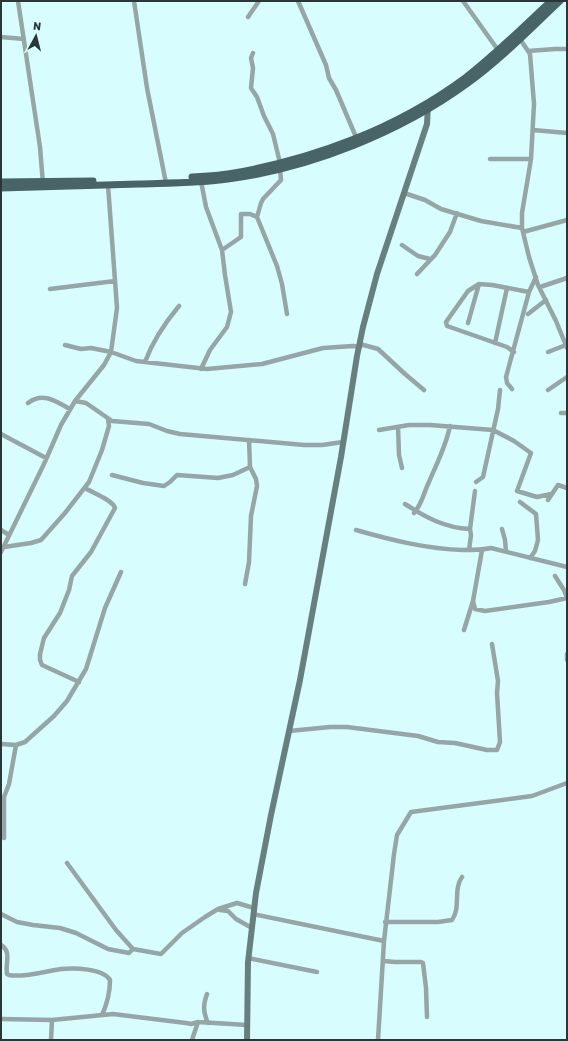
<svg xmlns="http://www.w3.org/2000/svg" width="568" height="1041" font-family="Rubik,sans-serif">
	<rect width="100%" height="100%" fill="#d7fdfe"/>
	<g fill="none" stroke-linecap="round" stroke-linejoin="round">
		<path stroke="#96a5a6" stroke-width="4.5" d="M18 1 40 147 43 184
			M134 1 147 88 166 183
			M298 1 326 65 329 78 336 90 356 137
			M463 1 498 50
			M248 17 259 1
			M1 37 24 39
			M520 39 530 54 534 104 531 159 522 213V228L529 257 538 285 556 321 567 348
			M528 51 555 49H567
			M253 53 251 58 253 68 251 88 257 97 264 116 273 134 280 163
			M533 130 567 133
			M490 159H531
			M404 193 425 200 441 209 481 221 522 228
			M257 217 277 266 282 284 287 314
			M523 232 567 220
			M402 245 418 256 430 259
			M222 250 241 237V214H250L257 217 261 203 263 199 281 180 280 169
			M417 274 435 255 450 232 457 213
			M540 287 567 278
			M50 289 115 281
			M528 314 546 300
			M468 323 479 284
			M495 343 507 288
			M360 344 378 349 405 374 424 390
			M65 345 81 349 91 348 111 352 136 361 207 369 262 364 323 348 353 346 360 347
			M514 352 507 347 447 326 446 322 468 291 479 284 492 285 529 292
			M548 352 566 345
			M145 362C153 340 164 324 179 306
			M201 369 210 350 227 327 231 312 225 275 222 250 206 207 201 181
			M512 389 507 383 506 377 529 292 536 277
			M548 390 567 377
			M75 401 86 403 112 421 149 424 167 431 180 434 304 445H322L343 442
			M28 403C43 391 57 402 70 409
			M561 413H567
			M398 427 399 455 402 468
			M379 430 409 425H430L493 430 514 441 531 453 517 491 537 497 551 494
			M1 434 46 458
			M112 475 143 483 164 486 170 482 177 475 218 478 233 475 250 467 249 440
			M476 482 483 477 498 409 500 390
			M548 500 558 485 567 488
			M520 502 536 514 538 540 535 551 530 558
			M405 504C425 517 445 528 470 529L471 535 469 550
			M414 513C422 504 424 492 429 482 437 463 446 446 450 426
			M470 529 475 491
			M502 529 505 540 506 551
			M1 530 9 535
			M356 530C391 540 427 549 463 550 473 550 482 550 491 548L567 567
			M4 547 31 543 41 540 65 513 89 482 102 450 109 426 108 419
			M1 552 44 464 61 425 75 401 104 365 111 352 117 308 108 185
			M555 576 564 590 567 598
			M245 584 249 562 251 516 257 486 256 479 250 467
			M473 601 475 609 485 611 549 602 567 598
			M464 630 473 601 482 550
			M567 654V660
			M79 682 42 665 40 660V654L44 638 60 613 69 590 72 576 91 552 115 508C113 500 93 493 85 488
			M289 731 330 727H347L418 736 438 742 455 743 487 750H497L500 742 497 693 498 681 492 644
			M1 744 16 745 25 742 54 716 67 701 86 669 105 608 121 572
			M4 838V797L9 784 16 745
			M67 863 116 930 133 949 161 954 182 933 205 917 218 909 237 903 254 908
			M220 910 228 911 236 919 252 928
			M1 914 17 922 33 925 60 928 76 933 108 949 129 953 133 949
			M253 914 384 941
			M385 922H438L452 920C461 908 453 889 462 877
			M1 945C12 952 5 962 7 974L9 975C23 978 46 971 61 969 74 968 103 968 110 980 110 991 107 1004 102 1015
			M248 958 317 972
			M383 961 395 962H421L423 963 426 988 427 1017
			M207 994C203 1005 203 1012 208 1023
			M1 1019 52 1020 113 1014 186 1023 191 1024 198 1022 247 1025
			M51 1040 52 1020
			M192 1040 198 1022
			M378 1040 384 941 394 854 397 835 411 812 532 796 567 783"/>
		<path stroke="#687f80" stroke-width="6" d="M247 1040 248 962 256 893 271 815 300 680 341 457 357 356 363 327 377 274 427 124 428 105"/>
		<path stroke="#486466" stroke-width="7" d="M192 177C204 176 216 176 228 174 312 160 396 129 465 78 495 55 523 27 551 1
			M1 182 93 181
			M1 188C47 187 93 185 139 184 168 183 199 183 228 179 311 168 401 132 468 83 501 59 530 29 560 1"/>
	</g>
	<rect width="568" height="1041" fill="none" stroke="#293738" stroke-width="4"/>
	<g transform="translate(36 36) rotate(7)" stroke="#d7fdfe" stroke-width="3" paint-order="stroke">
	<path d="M0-3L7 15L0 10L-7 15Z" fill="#293738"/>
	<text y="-6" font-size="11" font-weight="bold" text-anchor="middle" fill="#293738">N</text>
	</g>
</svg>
